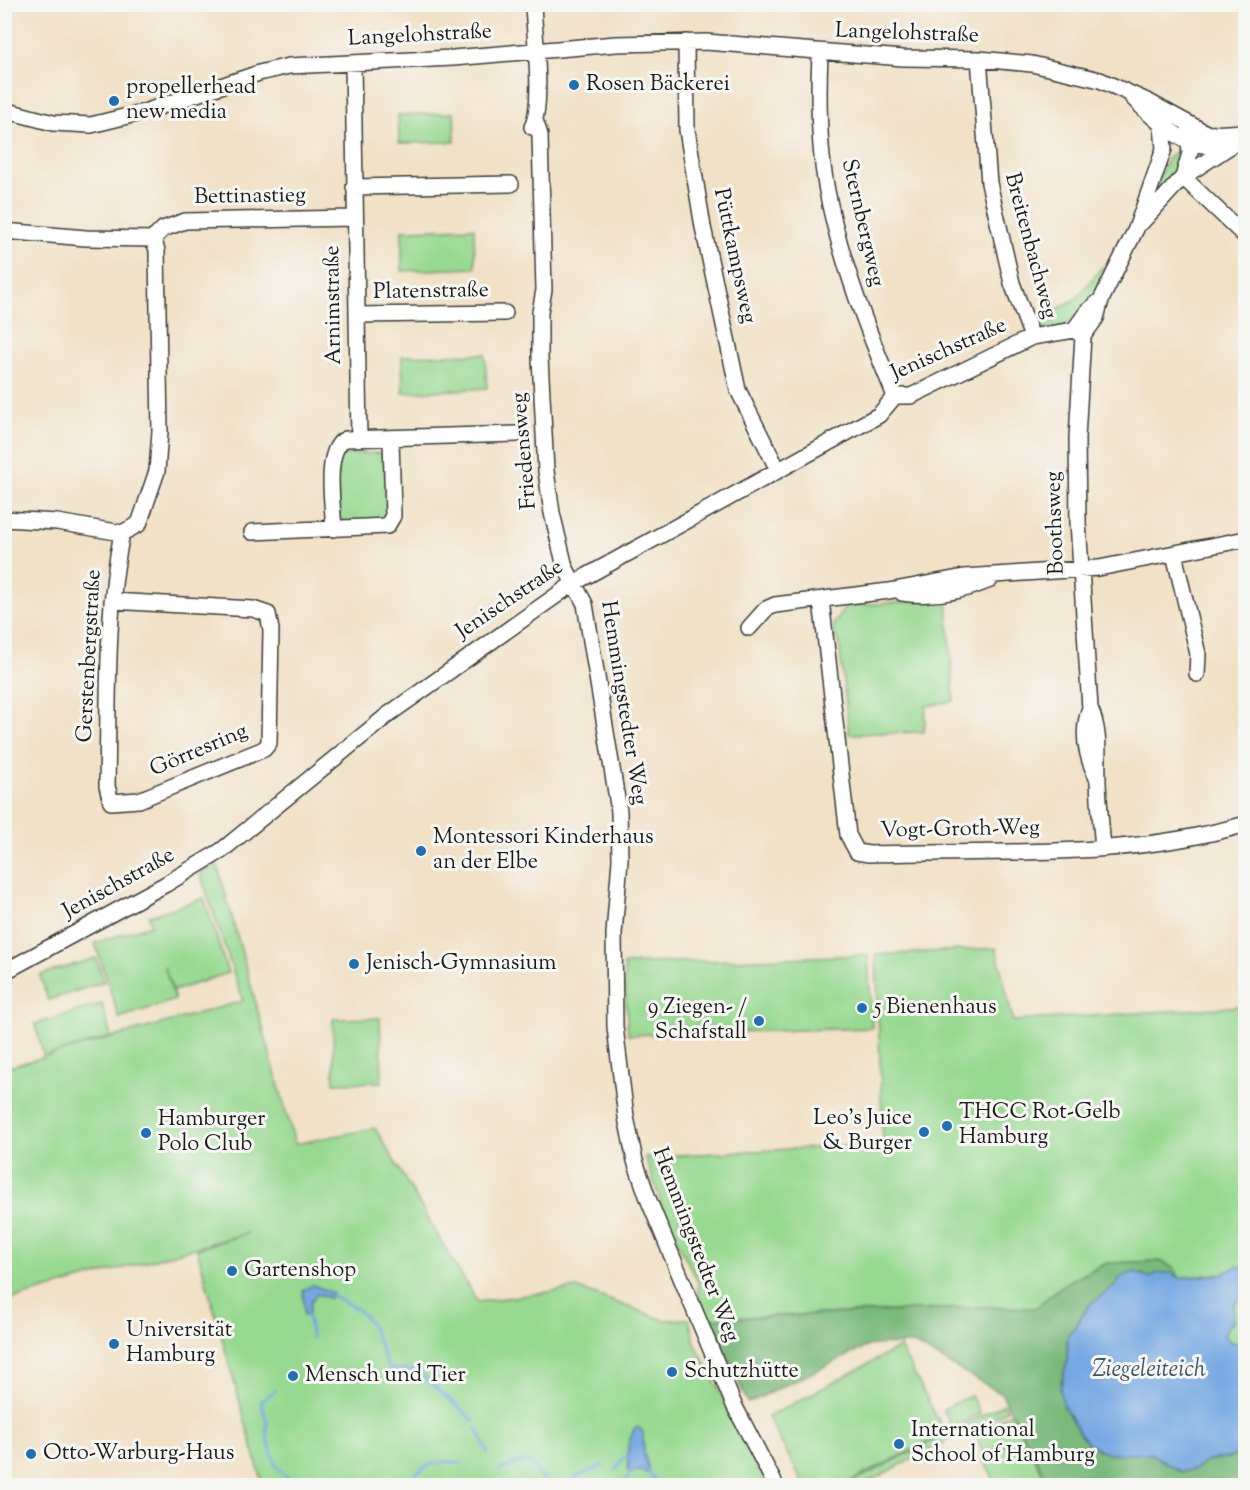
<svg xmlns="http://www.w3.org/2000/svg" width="1250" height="1490" font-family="'Sorts Mill Goudy',serif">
	<rect width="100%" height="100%" fill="#f6f6f2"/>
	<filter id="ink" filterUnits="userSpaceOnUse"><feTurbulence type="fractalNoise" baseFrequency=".0167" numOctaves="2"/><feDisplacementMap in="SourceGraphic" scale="12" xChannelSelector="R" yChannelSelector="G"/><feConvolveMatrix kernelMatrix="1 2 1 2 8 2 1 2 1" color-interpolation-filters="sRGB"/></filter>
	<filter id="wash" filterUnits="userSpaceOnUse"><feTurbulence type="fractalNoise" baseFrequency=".008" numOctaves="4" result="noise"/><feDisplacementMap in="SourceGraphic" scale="24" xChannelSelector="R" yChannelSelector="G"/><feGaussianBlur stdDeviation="1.35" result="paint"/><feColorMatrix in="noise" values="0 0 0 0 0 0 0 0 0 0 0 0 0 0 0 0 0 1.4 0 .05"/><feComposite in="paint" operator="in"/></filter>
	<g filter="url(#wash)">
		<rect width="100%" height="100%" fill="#f1e1c6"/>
		<path fill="#97d990" stroke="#5a7a56" stroke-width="1.5" d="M454 113 455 142 399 143 398 115Z
			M1181 145H1185L1183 168 1164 189 1157 183 1167 160Z
			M474 228 475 268 402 271V230Z
			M1102 267 1110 271C1098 295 1068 341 1035 328L1033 323 1077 298Z
			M485 354 487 388 403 393 402 356Z
			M344 454 380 453 385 456 387 519 346 524 339 520 337 460Z
			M947 599 954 701 926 706 924 732 849 734 839 642 834 637V624L846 606Z
			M217 864 295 1144 375 1128 477 1302 577 1288 664 1320 689 1319 695 1343 768 1485H263L197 1249 248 1233 5 1301V1068L44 1057 35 1024 102 1004 111 1037 46 1056 243 1001 200 873Z
			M204 898 228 973 173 991 164 966 175 1000 119 1018 95 943 151 925 149 916Z
			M996 948 1013 1021 1245 1006V1268L1237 1266 1228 1273 1179 1278 1175 1269 1160 1261 1107 1263 1064 1284 1036 1308 987 1307 707 1319 698 1296V1282L671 1230 645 1157 883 1144 876 955Z
			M868 955 872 1028 628 1035 624 964Z
			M96 958 104 982 48 1000 40 975Z
			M380 1018 382 1082 334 1083 333 1019Z
			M1245 1293V1344L1231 1342 1224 1336 1228 1326 1233 1322 1234 1304Z
			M900 1347 945 1433 843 1485H804L768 1417Z
			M971 1395 980 1413 952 1427 943 1409Z
			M1004 1404 1007 1410 862 1485H847Z
			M1011 1413 1048 1485H997L982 1458 1021 1437 984 1454 973 1432Z"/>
		<path fill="#79b97a" stroke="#4a6a4b" stroke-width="1.5" d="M1160 1261 1175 1269 1179 1278 1176 1274 1150 1279 1141 1273 1120 1277 1116 1285 1085 1311 1067 1339V1362L1061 1382 1063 1405 1080 1434 1098 1450 1151 1454 1181 1472 1196 1469 1208 1460 1236 1456 1245 1451V1485H1050L1001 1393 914 1344 870 1345 748 1403 720 1342 714 1319 987 1307 1035 1308 1064 1284 1107 1263Z"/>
		<path fill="#76a8e2" stroke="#49627f" stroke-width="1.5" d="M1237 1266 1245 1268V1293L1234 1304 1233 1322 1228 1326 1224 1336 1231 1342 1245 1344V1451L1229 1458 1208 1460 1196 1469 1181 1472 1151 1454H1107L1088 1443 1080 1434 1063 1405 1060 1390 1067 1362 1068 1334 1077 1325 1090 1304 1116 1285 1120 1277 1135 1272 1150 1278 1158 1273H1172L1179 1278 1222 1274Z
			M313 1285 333 1293 330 1298 317 1294 311 1301 309 1314 304 1315 303 1290Z
			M638 1427 643 1432 644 1454 649 1469 647 1473 639 1470 632 1473 628 1471V1445L634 1429Z"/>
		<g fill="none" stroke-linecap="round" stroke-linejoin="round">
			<path stroke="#76a8e2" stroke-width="3" d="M331 1295 357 1309 370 1322 389 1369 417 1371 474 1421
				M307 1311 312 1338
				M275 1391 261 1401 267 1423V1438L276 1466 292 1482
				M477 1428 488 1453
				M500 1470 519 1462 531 1463 548 1486
				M616 1470 623 1458 629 1457
				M648 1471 659 1486
				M406 1486C421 1464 436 1459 462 1463
				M566 1486 578 1476 603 1466
				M624 1486 630 1472"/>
		</g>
	</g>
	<g filter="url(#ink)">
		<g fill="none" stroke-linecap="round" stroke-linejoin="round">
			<g stroke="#3c3a36" stroke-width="18">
				<path id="minor" d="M686 42 687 130 703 227 738 390 778 470
					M820 53C818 98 818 145 827 191 841 262 867 329 895 396
					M979 59 989 183 1012 283 1032 337
					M353 63 359 439
					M1132 97C1164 130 1198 160 1246 140
					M4 110 53 123 91 125 144 112 259 73 289 66 453 58 616 44 706 42 903 58 979 59 1032 64 1100 80 1149 102 1208 134 1246 132
					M535 120 540 135 544 290 540 312V358L546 471 552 513 565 567 585 604 619 811 620 860 614 934 615 1027 626 1117 635 1161 649 1201 734 1405 776 1486
					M532 127C544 103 534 33 533 4
					M1183 177 1246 237
					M1183 177 1190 153 1188 133
					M354 187 511 184
					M1142 222 1183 177 1232 145
					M4 231 86 238 153 239
					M153 239 163 229 185 221 354 218
					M357 315 505 313
					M1074 330 1087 312 1101 300
					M1083 336 1077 438 1078 522 1090 708C1101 733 1097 755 1098 782 1099 804 1101 826 1103 848
					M1083 336 1096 318 1101 300 1136 229 1164 149 1162 126
					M4 519 57 522 122 533 139 524 157 471 160 432 157 250 153 239
					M334 529C333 507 323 448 346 439L517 434
					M252 532 387 526 393 516 391 438
					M1174 554 1198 654 1197 674
					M902 593C931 597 962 592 990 580
					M821 600 848 835 857 852 869 854C994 850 1124 860 1246 824
					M112 601 253 609 268 614 271 630 269 743 264 749 139 800 111 802 107 786C109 701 105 616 122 533
					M749 628 766 609 775 605 889 591 964 577 1099 568 1246 539
					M1090 708C1081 732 1086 756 1097 778
					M4 972 166 884 221 851 389 714 574 583 879 415 895 396H911L1032 337 1074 330 1083 336"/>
			</g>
			<use href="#minor" stroke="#fff" stroke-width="15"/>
		</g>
	</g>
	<g fill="#1f6fb2" stroke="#f6f6f2" stroke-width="2">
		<circle cx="574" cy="85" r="6"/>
		<circle cx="114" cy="101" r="6"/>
		<circle cx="421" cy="851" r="6"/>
		<circle cx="354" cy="964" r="6"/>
		<circle cx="862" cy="1008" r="6"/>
		<circle cx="759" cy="1021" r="6"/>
		<circle cx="947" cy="1126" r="6"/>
		<circle cx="924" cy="1132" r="6"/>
		<circle cx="146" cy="1133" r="6"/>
		<circle cx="232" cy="1271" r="6"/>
		<circle cx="114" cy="1344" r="6"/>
		<circle cx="672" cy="1372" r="6"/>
		<circle cx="293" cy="1376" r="6"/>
		<circle cx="899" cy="1444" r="6"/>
		<circle cx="31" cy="1454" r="6"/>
	</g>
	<g text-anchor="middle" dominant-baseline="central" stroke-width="6" stroke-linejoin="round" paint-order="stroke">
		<g font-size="22" fill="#1c1c1c" stroke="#f6f6f2">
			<text transform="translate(907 34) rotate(2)">Langelohstraße</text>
			<text transform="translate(420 36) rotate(-3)">Langelohstraße</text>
			<text transform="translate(250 197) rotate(-1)">Bettinastieg</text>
			<text transform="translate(862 223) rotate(77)">Sternbergweg</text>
			<text transform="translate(1030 246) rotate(75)">Breitenbachweg</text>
			<text transform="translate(734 256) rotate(78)">Püttkampsweg</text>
			<text transform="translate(431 292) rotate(-1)">Platenstraße</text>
			<text transform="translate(334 305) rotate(-91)">Arnimstraße</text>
			<text transform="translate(949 350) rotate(-24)">Jenischstraße</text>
			<text transform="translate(525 451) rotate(-95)">Friedensweg</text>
			<text transform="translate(1056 523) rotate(-92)">Boothsweg</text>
			<text transform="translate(510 600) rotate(-34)">Jenischstraße</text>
			<text transform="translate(90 656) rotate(-87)">Gerstenbergstraße</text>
			<text transform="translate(623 703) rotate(81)">Hemmingstedter Weg</text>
			<text transform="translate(199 751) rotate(-23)">Görresring</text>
			<text transform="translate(960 830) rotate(-1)">Vogt-Groth-Weg</text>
			<text transform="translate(119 884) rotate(-29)">Jenischstraße</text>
			<text transform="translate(695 1245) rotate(69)">Hemmingstedter Weg</text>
		</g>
		<g font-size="22" fill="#1c1c1c" stroke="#f6f6f2" text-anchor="start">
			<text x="586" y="85">Rosen Bäckerei</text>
			<text x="126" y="88">propellerhead<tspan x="126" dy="25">new media</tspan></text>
			<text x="433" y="838">Montessori Kinderhaus<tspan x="433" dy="25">an der Elbe</tspan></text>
			<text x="366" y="964">Jenisch-Gymnasium</text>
			<text x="747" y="1008" text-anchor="end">9 Ziegen- /<tspan x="747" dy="25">Schafstall</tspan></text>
			<text x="874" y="1008">5 Bienenhaus</text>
			<text x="959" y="1113">THCC Rot-Gelb<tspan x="959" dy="25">Hamburg</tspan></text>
			<text x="912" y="1119" text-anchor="end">Leo's Juice<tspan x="912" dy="25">&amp; Burger</tspan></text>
			<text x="158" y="1120">Hamburger<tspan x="158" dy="25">Polo Club</tspan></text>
			<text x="244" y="1271">Gartenshop</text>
			<text x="126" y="1331">Universität<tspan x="126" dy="25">Hamburg</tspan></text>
			<text x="684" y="1372">Schutzhütte</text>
			<text x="305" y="1376">Mensch und Tier</text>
			<text x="911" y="1431">International<tspan x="911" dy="25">School of Hamburg</tspan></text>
			<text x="43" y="1454">Otto-Warburg-Haus</text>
		</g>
		<g font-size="24" font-style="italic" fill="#40546b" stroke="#f6f6f2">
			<text x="1149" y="1370">Ziegeleiteich</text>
		</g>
	</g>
	<rect width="1250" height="1490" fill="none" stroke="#f6f6f2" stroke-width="24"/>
</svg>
